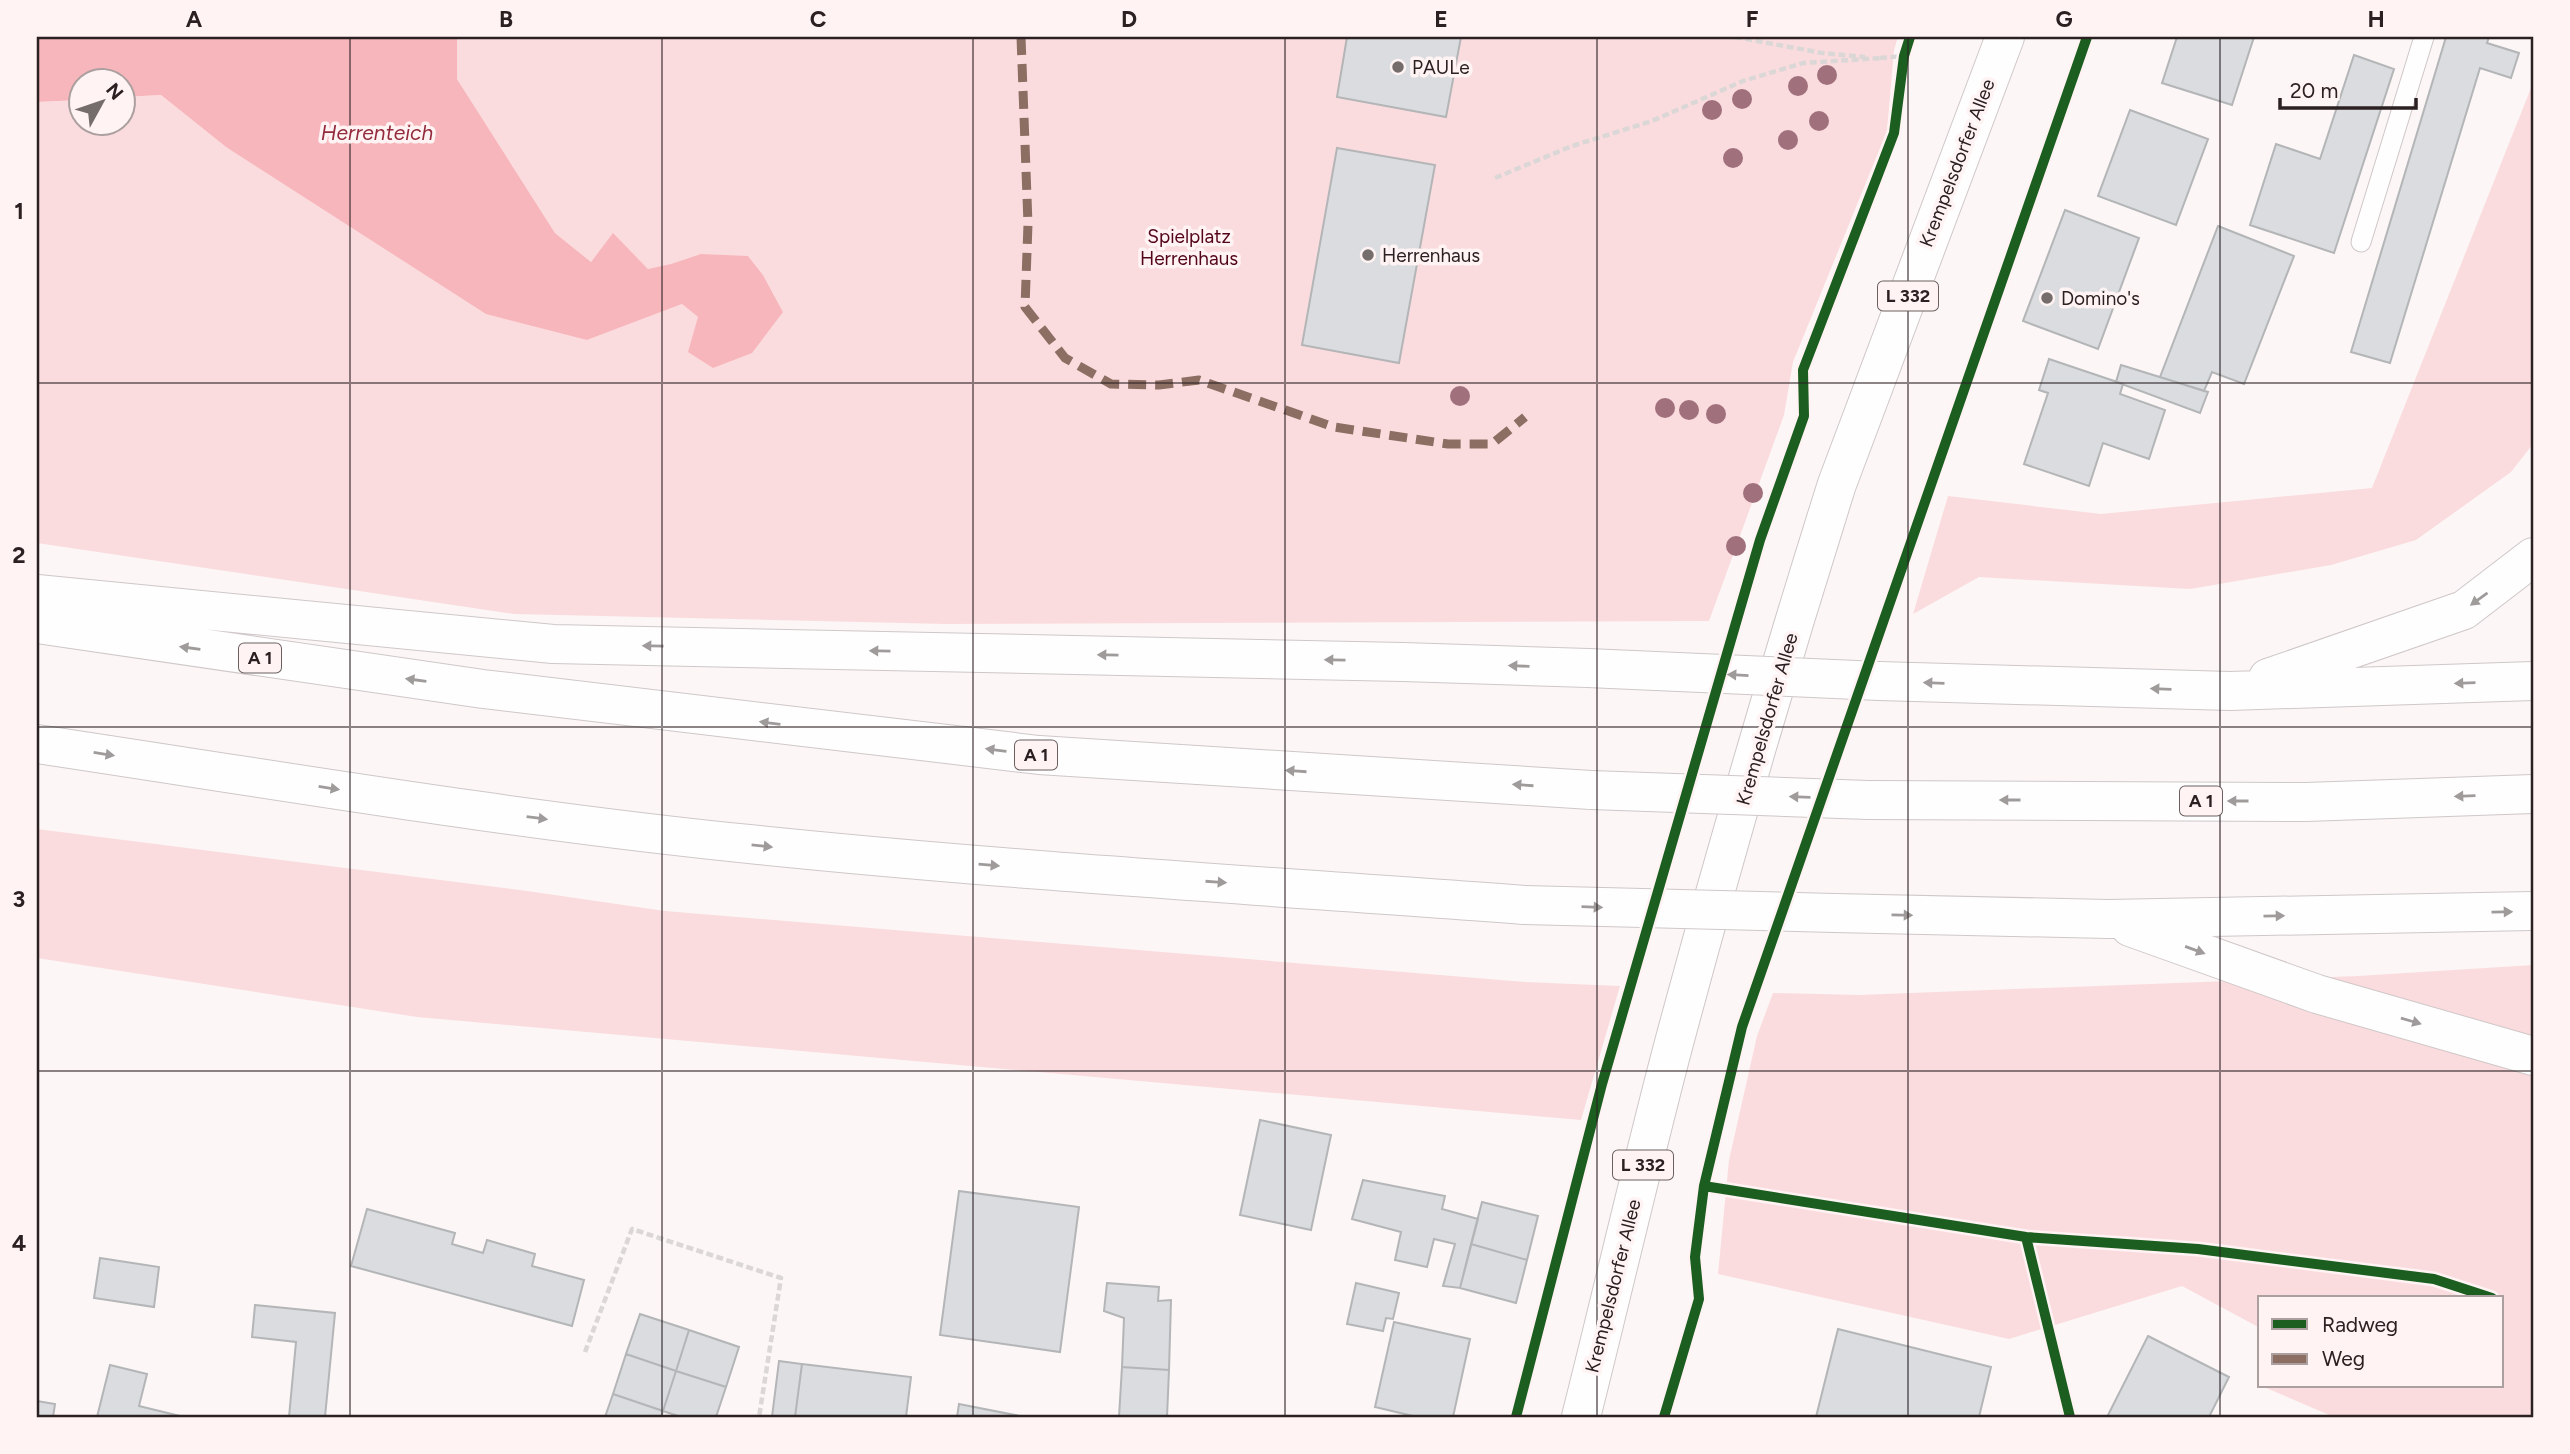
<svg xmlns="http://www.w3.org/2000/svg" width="2570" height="1454" font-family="Figtree,sans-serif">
	<rect width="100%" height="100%" fill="#fcf6f6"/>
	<path fill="#fbdcde" d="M457 37H1898L1894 50 1887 131 1793 362 1784 415 1709 621 945 624 514 614 37 543V102L80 100V122H122L123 97 161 95 226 147 587 340 682 304 698 317 783 312 763 275 748 256 648 269 613 234 591 262 555 233 457 79Z
		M2533 83V444L2511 472 2416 540 2331 565 2190 589 1979 577 1913 614 1948 496 2101 514 2372 488Z
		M37 829 520 890 665 911 1525 982 1620 986 1581 1120 417 1017 37 958Z
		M2533 965V1417H2334L2259 1385 2260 1381V1386H2502V1298H2260V1328L2182 1286 2009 1339 1718 1274 1729 1160 1757 1036 1773 993 1859 995 2358 976Z"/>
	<path fill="#f7b6bb" d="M37 37H457V79L555 233 591 262 613 233 648 269 671 264 701 254 748 256 763 275 783 312 752 353 713 368 688 352 698 317 682 304 587 340 486 314 226 147 161 95 123 97 122 80H80V100L37 102Z"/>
	<path fill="#dadcdf" stroke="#b3b5b7" stroke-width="2" d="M1347 37H1461L1446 117 1337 97Z
		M2177 37H2254L2232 105 2162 83Z
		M2446 37H2489L2487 43 2519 53 2511 78 2480 68 2390 363 2351 352Z
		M2354 55 2394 69 2334 253 2250 225 2276 144 2320 159Z
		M2130 110 2208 139 2176 225 2098 196Z
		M1337 148 1435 165 1399 363 1302 345Z
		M2065 210 2139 238 2098 349 2023 321Z
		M2218 226 2294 256 2244 384 2212 372 2204 391 2160 377Z
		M2049 359 2123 384 2120 394 2165 410 2149 459 2103 443 2089 486 2024 464 2048 393 2039 390Z
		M2121 365 2208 392 2200 413 2116 382Z
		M1260 1120 1331 1135 1311 1230 1240 1215Z
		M1363 1180 1445 1196 1442 1209 1478 1219 1460 1288 1443 1286 1455 1244 1434 1239 1427 1267 1395 1260 1401 1232 1352 1219Z
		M959 1191 1079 1207 1060 1352 940 1335Z
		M1482 1202 1538 1216 1527 1260 1471 1244Z
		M367 1209 455 1233 452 1244 483 1253 487 1240 535 1254 532 1266 584 1280 572 1326 351 1266Z
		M1471 1244 1527 1260 1516 1303 1460 1288Z
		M100 1258 159 1267 154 1307 94 1298Z
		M1107 1283 1159 1287 1158 1301 1171 1300 1169 1370 1122 1367 1124 1318 1104 1311Z
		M1356 1283 1399 1293 1393 1319 1386 1318 1383 1331 1347 1324Z
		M255 1305 335 1313 325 1417H289L296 1342 252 1337Z
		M640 1314 689 1330 676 1371 626 1354Z
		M1394 1322 1470 1339 1453 1417H1417L1375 1407Z
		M1838 1329 1991 1367 1979 1417H1816Z
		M689 1330 739 1347 726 1387 676 1371Z
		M2148 1336 2229 1377 2209 1417H2107Z
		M626 1354 676 1371 663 1411 613 1394Z
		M779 1361 802 1364 795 1417H772Z
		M802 1364 911 1377 906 1417H795Z
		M110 1365 147 1374 139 1406 184 1417H97Z
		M1122 1367 1169 1370 1167 1417H1119Z
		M676 1371 726 1387 716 1417H681L663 1411Z
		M613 1394 663 1411 661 1417H605Z
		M37 1401 55 1404 53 1417H37Z
		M959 1404 1025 1417H957Z"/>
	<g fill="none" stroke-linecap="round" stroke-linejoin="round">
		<g stroke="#cfc7c8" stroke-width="21">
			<path id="service" d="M2361 242 2424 37"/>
		</g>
		<g stroke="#cfc7c8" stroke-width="40">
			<path id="primary" d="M1581 1417C1611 1298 1639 1177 1670 1058 1721 866 1777 674 1837 484L2005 37"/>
		</g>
		<g stroke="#cfc7c8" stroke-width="40">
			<path id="motorway" d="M37 594 553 644 1403 662 1588 668
				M37 624 483 689 1039 755 1591 790
				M2268 678 2464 610 2533 557
				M1879 681 2230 691 2533 681
				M37 744C277 780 517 821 759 845 1013 871 1269 886 1524 905
				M1868 800 2306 802 2533 794
				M1834 913 2108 919 2533 911
				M2130 927 2317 994 2533 1056"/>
		</g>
		<path stroke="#dbd7d7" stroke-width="4.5" stroke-dasharray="7 3.5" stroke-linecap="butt" d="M1735 37 1822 53 1865 57
			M1880 58 1904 56
			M1495 178 1572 146 1652 121 1743 81 1803 63 1882 58
			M585 1352 632 1229 781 1278 759 1417"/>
		<use href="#service" stroke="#fffefe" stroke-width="19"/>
		<use href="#primary" stroke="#fffefe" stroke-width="38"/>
		<use href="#motorway" stroke="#fffefe" stroke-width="38"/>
		<g stroke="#cfc7c8" stroke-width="40" stroke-linecap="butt">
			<path id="motorway-bridge" d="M1588 668 1879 681
				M1591 790 1868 800
				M1524 905 1834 913"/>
		</g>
		<use href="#motorway-bridge" stroke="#fffefe" stroke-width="38"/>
		<path stroke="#8d6e63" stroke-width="9" stroke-dasharray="18 9" stroke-linecap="butt" d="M1021 37 1028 224 1025 307 1065 358 1111 384 1159 385 1199 380 1334 427 1448 444H1492L1525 417"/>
		<g stroke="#fff3f3" stroke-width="15">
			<path id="cycleway" d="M1704 1186 2026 1237 2198 1249 2434 1279 2492 1298
				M2026 1237 2070 1417
				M1516 1417 1602 1084 1760 540 1804 416 1803 370 1894 133 1904 56 1910 37
				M1664 1417 1699 1299 1695 1257 1704 1186 1742 1027 2087 37"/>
		</g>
		<use href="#cycleway" stroke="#1b5e20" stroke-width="10"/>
	</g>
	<g fill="#a0717c">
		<circle cx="1827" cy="75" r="10"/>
		<circle cx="1798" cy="86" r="10"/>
		<circle cx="1742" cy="99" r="10"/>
		<circle cx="1712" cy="110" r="10"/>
		<circle cx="1819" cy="121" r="10"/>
		<circle cx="1788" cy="140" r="10"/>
		<circle cx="1733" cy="158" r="10"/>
		<circle cx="1460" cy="396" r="10"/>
		<circle cx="1665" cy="408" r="10"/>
		<circle cx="1689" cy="410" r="10"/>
		<circle cx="1716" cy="414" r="10"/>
		<circle cx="1753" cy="493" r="10"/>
		<circle cx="1736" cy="546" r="10"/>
	</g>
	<defs><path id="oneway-solid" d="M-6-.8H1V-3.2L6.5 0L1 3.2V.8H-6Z" transform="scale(1.75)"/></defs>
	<g fill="#a09b9b">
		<use href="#oneway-solid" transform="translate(2479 599) rotate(144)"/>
		<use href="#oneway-solid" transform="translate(653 646) rotate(-179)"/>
		<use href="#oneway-solid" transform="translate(190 648) rotate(-172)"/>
		<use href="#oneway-solid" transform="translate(880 651) rotate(-179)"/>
		<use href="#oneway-solid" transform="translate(1108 655) rotate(-179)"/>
		<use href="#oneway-solid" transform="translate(1335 660) rotate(-179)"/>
		<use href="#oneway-solid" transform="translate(1519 666) rotate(-178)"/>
		<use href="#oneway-solid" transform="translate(1738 675) rotate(-177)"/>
		<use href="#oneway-solid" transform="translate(416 680) rotate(-172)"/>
		<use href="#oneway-solid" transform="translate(1934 683) rotate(-178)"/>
		<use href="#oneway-solid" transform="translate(2465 683) rotate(178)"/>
		<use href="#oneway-solid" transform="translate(2161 689) rotate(-178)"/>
		<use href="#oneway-solid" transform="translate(770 723) rotate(-173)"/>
		<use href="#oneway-solid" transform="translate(996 750) rotate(-173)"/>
		<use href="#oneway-solid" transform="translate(104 754) rotate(9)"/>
		<use href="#oneway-solid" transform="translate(1296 771) rotate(-176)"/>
		<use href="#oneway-solid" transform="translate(1523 785) rotate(-176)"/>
		<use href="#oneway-solid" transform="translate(329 788) rotate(9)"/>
		<use href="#oneway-solid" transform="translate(2465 796) rotate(178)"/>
		<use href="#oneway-solid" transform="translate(1800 797) rotate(-178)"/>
		<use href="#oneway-solid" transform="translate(2010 800) rotate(-180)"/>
		<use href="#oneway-solid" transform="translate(2238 801) rotate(-180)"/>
		<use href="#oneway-solid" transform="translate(537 818) rotate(7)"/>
		<use href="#oneway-solid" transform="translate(762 846) rotate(6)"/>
		<use href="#oneway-solid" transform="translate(989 865) rotate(5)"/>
		<use href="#oneway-solid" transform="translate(1216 882) rotate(4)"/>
		<use href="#oneway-solid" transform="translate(1592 907) rotate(2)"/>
		<use href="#oneway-solid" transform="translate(2502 912) rotate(-1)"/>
		<use href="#oneway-solid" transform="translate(1902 915) rotate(1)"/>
		<use href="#oneway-solid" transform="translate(2274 916) rotate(-1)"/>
		<use href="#oneway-solid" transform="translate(2195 950) rotate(20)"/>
		<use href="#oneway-solid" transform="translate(2411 1021) rotate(16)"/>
	</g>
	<path fill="none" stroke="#2c2122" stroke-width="2" stroke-opacity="0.55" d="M350 37V1417M662 37V1417M973 37V1417M1285 37V1417M1597 37V1417M1908 37V1417M2220 37V1417M37 383H2533M37 727H2533M37 1071H2533"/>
	<g fill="#756c6c" stroke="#fff3f3" stroke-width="2.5">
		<circle cx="1398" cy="67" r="7"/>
		<circle cx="1368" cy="255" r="7"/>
		<circle cx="2047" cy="298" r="7"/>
	</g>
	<g text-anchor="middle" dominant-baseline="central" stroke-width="7" stroke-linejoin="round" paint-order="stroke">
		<g fill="#fff3f3" stroke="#6b6061" stroke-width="2">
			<rect x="1878" y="281.5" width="60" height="29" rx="5"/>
			<rect x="239" y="643.5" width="42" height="29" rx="5"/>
			<rect x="1015" y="740.5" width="42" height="29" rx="5"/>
			<rect x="2180" y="786.5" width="42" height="29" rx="5"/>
			<rect x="1613" y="1150.5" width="60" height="29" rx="5"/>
		</g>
		<g font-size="18" font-weight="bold" fill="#2c2122">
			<text x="1908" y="296">L 332</text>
			<text x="260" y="658">A 1</text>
			<text x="1036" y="755">A 1</text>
			<text x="2201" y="801">A 1</text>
			<text x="1643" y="1165">L 332</text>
		</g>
		<g font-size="19" fill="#2c2122" stroke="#fff3f3" text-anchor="start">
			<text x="1412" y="67">PAULe</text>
			<text x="1382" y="255">Herrenhaus</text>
			<text x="2061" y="298">Domino's</text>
		</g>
		<g font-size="19" fill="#2c2122" stroke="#fff3f3">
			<text transform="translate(1957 163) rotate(-69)">Krempelsdorfer Allee</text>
			<text transform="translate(1767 719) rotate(-74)">Krempelsdorfer Allee</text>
			<text transform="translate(1613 1286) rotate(-76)">Krempelsdorfer Allee</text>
		</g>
		<g font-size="19" fill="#540419" stroke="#fff3f3">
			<text x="1189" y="236">Spielplatz<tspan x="1189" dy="22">Herrenhaus</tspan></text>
		</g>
		<g font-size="21" font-style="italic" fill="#932b3d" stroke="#fff3f3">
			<text x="377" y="132">Herrenteich</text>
		</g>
	</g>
	<rect width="2570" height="1454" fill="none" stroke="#fff3f3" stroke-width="77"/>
	<rect x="2258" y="1296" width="245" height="91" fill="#fff3f3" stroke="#ab9f9f" stroke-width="2"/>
	<rect x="2272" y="1319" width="35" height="10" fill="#1b5e20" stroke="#ab9f9f" stroke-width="2"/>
	<text x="2322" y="1332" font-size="21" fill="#2c2122">Radweg</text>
	<rect x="2272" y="1354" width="35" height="10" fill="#8d6e63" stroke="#ab9f9f" stroke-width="2"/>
	<text x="2322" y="1366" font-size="21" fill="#2c2122">Weg</text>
	<g transform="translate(102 102) rotate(50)"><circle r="33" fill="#fff3f3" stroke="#ab9f9f" stroke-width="2"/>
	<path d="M0-5L12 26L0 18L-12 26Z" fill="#756c6c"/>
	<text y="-10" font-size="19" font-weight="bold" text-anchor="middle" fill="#2c2122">N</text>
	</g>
	<path d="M2280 98v10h136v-10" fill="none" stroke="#2c2122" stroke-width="3.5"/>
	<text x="2290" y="98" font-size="21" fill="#2c2122" stroke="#fff3f3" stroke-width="5" paint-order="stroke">20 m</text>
	<rect x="38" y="38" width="2494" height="1378" fill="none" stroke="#2c2122" stroke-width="2.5"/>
	<g font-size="23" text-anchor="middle" font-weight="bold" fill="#2c2122">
		<text x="194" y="27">A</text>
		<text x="506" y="27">B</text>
		<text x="818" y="27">C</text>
		<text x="1129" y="27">D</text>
		<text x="1441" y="27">E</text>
		<text x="1752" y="27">F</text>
		<text x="2064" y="27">G</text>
		<text x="2376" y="27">H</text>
		<text x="19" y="219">1</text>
		<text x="19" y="563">2</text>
		<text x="19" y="907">3</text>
		<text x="19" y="1251">4</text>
	</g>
</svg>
